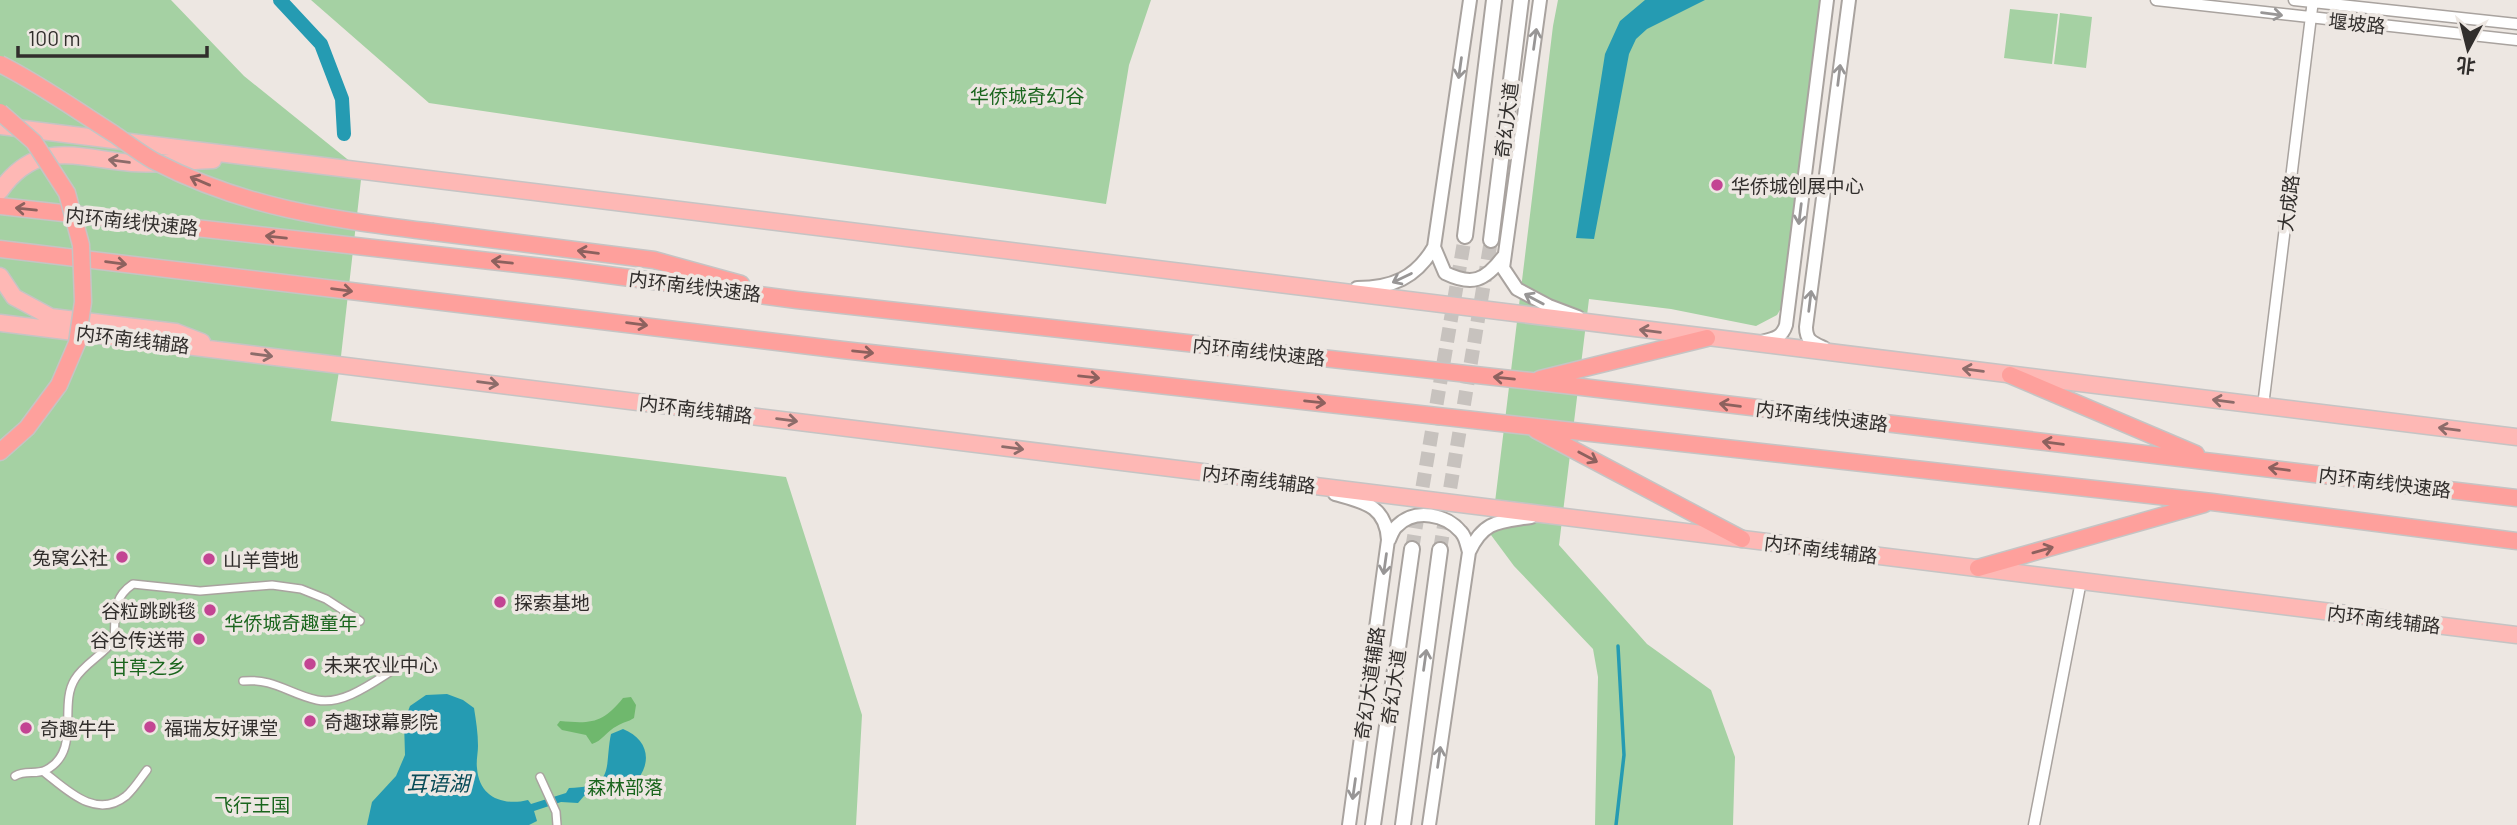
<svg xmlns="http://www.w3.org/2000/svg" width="2517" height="825" font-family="Barlow,'Noto Sans SC',sans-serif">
	<rect width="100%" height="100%" fill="#ede7e2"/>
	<path fill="#a5d1a3" d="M0 0H171L244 76 362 171 340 365 331 421 786 477 862 715 856 825H0Z
		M311 0H1151L1129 65 1106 204 429 103Z
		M1558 0H1820L1783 305 1777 315 1756 326 1671 309 1589 299 1559 545 1647 644 1711 690 1735 757 1733 825H1595L1598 677 1593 649 1514 566 1491 535 1553 26Z
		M2010 9 2058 14 2052 64 2004 58Z
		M2060 13 2092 17 2086 68 2054 64Z"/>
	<path fill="#6fb86d" d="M631 697 636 705 634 718C628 722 623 722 617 726 607 731 602 741 592 744L586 735 562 730 557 725 560 721C592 724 603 723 623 698Z"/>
	<path fill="#259bb2" d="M1645 0H1705L1647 29 1636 39 1629 54 1594 239 1576 238 1605 54 1620 21Z
		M447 694 463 700 474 708C476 721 478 733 478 746 478 753 476 761 477 768 479 798 504 806 528 800L531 804 566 793 569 788C616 787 604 768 611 734L623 729C646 738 653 759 638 779L622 781 613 793 600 795 606 788 584 796 578 803 561 802 534 811 537 821 529 825H367L372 802 396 776 405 755 404 722 410 706 426 695Z"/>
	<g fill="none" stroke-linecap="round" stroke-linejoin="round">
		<path stroke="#259bb2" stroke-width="3.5" d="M1616 825 1624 755 1618 646"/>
		<path stroke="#259bb2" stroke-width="14" d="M280 0 321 44 342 99 344 134"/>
		<path stroke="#c7c2be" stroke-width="14" stroke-dasharray="14 7" stroke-linecap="butt" d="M1412 549 1465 236
			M1440 550 1491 240"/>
		<g stroke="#a9a39f" stroke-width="10">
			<path id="pedestrian" d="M243 681C274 678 289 694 317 700 344 706 376 680 398 667L402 660
				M44 772C67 790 96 820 126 796 134 789 140 779 147 770
				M15 776C25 770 36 775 46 770 82 751 58 705 75 679 84 664 103 655 114 640 116 616 111 599 133 584L200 591 272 585 301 589 326 599 360 621
				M540 777 556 812 557 825"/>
		</g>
		<g stroke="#a9a39f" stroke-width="13">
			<path id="minor" d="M2156 0 2517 40
				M2294 0 2517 24
				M2263 406 2313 0
				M2034 825 2081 581"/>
		</g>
		<g stroke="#a9a39f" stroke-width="16">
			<path id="tertiary" d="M1540 0 1503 268 1517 289 1549 306 1578 317
				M1434 247 1445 273C1472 286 1485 281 1503 257
				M1357 288C1392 288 1416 278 1434 247L1470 0
				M1761 342C1773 339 1782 338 1786 325L1827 0
				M1824 348C1813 343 1806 341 1806 327L1849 0
				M1335 494C1363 502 1386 505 1388 540L1349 825
				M1389 540C1391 536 1393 529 1397 526 1415 508 1446 514 1461 532 1466 537 1467 546 1469 552
				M1429 825 1469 552C1484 520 1499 522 1531 517"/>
		</g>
		<g stroke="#a9a39f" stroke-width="18">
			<path id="secondary" d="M1465 236 1494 0
				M1491 240 1521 0
				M1373 825 1412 549
				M1403 825 1440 550"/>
		</g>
		<g stroke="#c5c4c4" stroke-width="19">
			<path id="primary" d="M0 126 2517 437
				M0 191C37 138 77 158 132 163 158 165 186 161 213 160
				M0 276 14 297 51 317 176 332 202 342
				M0 323 2517 635"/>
		</g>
		<g stroke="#c5c4c4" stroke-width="19">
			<path id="trunk" d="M0 206 570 270 797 300 1531 381 2517 498
				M433 232 654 260 741 284
				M0 249 843 350 2212 502 2517 541
				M2010 375 2196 454
				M1540 379 1707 338
				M1536 430 1742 539
				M0 452 27 428 59 385
				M1978 568 2204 504"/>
		</g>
		<use href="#pedestrian" stroke="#fff" stroke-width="7"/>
		<use href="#minor" stroke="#fff" stroke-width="10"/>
		<use href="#tertiary" stroke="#fff" stroke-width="12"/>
		<use href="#secondary" stroke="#fff" stroke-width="14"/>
		<use href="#primary" stroke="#feb8b5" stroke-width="16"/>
		<use href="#trunk" stroke="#fea09c" stroke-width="16"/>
		<g stroke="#c5c4c4" stroke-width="19" stroke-linecap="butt">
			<path id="trunk-bridge" d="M0 64C40 84 76 110 114 134 127 143 140 153 154 161 247 209 331 219 433 232
				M0 112 34 142 67 193 81 245 83 302 77 343 59 385"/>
		</g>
		<use href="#trunk-bridge" stroke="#fea09c" stroke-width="16"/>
	</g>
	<defs><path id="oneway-shaft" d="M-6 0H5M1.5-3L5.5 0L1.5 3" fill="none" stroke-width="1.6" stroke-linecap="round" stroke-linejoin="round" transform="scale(1.75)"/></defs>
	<g stroke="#989696">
		<use href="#oneway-shaft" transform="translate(2272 14) rotate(7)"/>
		<use href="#oneway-shaft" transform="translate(1535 39) rotate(-82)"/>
		<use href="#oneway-shaft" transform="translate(1460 68) rotate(98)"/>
		<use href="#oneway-shaft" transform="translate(1839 75) rotate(-83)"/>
		<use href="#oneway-shaft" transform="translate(1800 214) rotate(97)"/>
		<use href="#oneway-shaft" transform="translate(1402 278) rotate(154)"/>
		<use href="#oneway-shaft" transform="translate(1534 299) rotate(-152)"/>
		<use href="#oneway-shaft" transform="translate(1810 301) rotate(-83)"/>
		<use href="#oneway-shaft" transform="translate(1385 564) rotate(98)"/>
		<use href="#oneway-shaft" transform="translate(1425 660) rotate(-82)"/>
		<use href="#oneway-shaft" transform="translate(1439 757) rotate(-82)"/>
		<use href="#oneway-shaft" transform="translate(1354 789) rotate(98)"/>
	</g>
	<g stroke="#8d6c6a">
		<use href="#oneway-shaft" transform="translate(119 161) rotate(-172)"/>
		<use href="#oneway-shaft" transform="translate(1650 331) rotate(-173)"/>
		<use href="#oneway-shaft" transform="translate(262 355) rotate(7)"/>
		<use href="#oneway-shaft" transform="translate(1973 370) rotate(-173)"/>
		<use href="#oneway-shaft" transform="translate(488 383) rotate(7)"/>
		<use href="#oneway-shaft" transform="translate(2223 401) rotate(-173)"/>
		<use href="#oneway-shaft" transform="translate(787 420) rotate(7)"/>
		<use href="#oneway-shaft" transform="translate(2449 429) rotate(-173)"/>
		<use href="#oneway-shaft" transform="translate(1013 448) rotate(7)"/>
	</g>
	<g stroke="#8d615e">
		<use href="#oneway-shaft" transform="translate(200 181) rotate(-157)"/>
		<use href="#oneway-shaft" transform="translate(26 209) rotate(-174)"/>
		<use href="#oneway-shaft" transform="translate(276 237) rotate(-174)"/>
		<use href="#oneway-shaft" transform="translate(588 252) rotate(-173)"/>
		<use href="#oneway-shaft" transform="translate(502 262) rotate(-174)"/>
		<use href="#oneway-shaft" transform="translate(116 263) rotate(7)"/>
		<use href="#oneway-shaft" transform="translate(342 290) rotate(7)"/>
		<use href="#oneway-shaft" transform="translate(637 324) rotate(7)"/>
		<use href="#oneway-shaft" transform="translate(863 352) rotate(6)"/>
		<use href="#oneway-shaft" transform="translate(1089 377) rotate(6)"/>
		<use href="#oneway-shaft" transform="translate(1504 378) rotate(-174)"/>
		<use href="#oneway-shaft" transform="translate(1315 402) rotate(6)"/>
		<use href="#oneway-shaft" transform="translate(1730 405) rotate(-173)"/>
		<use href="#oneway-shaft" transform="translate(2053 443) rotate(-173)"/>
		<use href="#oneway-shaft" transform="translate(1588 457) rotate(28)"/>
		<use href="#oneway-shaft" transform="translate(2279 469) rotate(-173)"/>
		<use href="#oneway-shaft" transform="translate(2043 550) rotate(-16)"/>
	</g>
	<g fill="#c34593" stroke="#ede7e2" stroke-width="2.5">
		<circle cx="1717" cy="185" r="7"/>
		<circle cx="122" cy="557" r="7"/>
		<circle cx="209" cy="559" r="7"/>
		<circle cx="500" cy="602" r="7"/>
		<circle cx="210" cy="610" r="7"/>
		<circle cx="199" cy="639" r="7"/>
		<circle cx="310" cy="664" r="7"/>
		<circle cx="310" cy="721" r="7"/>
		<circle cx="150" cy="727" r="7"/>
		<circle cx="26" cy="728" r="7"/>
	</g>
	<g text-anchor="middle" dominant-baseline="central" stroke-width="7" stroke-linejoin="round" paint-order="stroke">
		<g font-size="19" fill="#312e2c" stroke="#ede7e2">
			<text transform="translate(2357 23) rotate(6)">堰坡路</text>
			<text transform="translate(1506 120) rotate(-83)">奇幻大道</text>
			<text transform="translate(2288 203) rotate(-83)">大成路</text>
			<text transform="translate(132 221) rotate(6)">内环南线快速路</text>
			<text transform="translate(695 286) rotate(7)">内环南线快速路</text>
			<text transform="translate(133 339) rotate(7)">内环南线辅路</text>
			<text transform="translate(1259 351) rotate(6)">内环南线快速路</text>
			<text transform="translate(696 409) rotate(7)">内环南线辅路</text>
			<text transform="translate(1822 416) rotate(7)">内环南线快速路</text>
			<text transform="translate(1259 479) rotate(7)">内环南线辅路</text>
			<text transform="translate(2385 482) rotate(7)">内环南线快速路</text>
			<text transform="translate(1821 549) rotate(7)">内环南线辅路</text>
			<text transform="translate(2384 619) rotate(7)">内环南线辅路</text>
			<text transform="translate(1369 683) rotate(-82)">奇幻大道辅路</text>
			<text transform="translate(1393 687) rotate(-82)">奇幻大道</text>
		</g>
		<g font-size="19" fill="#1a651d" stroke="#ede7e2">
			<text x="1027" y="95">华侨城奇幻谷</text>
			<text x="291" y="622">华侨城奇趣童年</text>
			<text x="148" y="666">甘草之乡</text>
			<text x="625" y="786">森林部落</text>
			<text x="252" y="804">飞行王国</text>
		</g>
		<g font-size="19" fill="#312e2c" stroke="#ede7e2" text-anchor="start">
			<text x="1731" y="185">华侨城创展中心</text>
			<text x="108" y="557" text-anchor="end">兔窝公社</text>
			<text x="223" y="559">山羊营地</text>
			<text x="514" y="602">探索基地</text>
			<text x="196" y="610" text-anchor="end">谷粒跳跳毯</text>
			<text x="185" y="639" text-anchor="end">谷仓传送带</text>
			<text x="324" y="664">未来农业中心</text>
			<text x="324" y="721">奇趣球幕影院</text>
			<text x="164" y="727">福瑞友好课堂</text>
			<text x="40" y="728">奇趣牛牛</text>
		</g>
		<g font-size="21" font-style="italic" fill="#064a56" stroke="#ede7e2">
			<text x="438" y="782">耳语湖</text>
		</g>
	</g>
	<g transform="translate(2468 49) rotate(187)" stroke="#ede7e2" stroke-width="5" paint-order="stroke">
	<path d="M0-5L12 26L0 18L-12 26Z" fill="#312e2c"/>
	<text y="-10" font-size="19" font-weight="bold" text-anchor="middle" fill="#312e2c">北</text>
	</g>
	<path d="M18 46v10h189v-10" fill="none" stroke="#312e2c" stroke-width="3.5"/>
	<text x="28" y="46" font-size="21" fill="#312e2c" stroke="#ede7e2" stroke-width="5" paint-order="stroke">100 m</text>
</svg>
